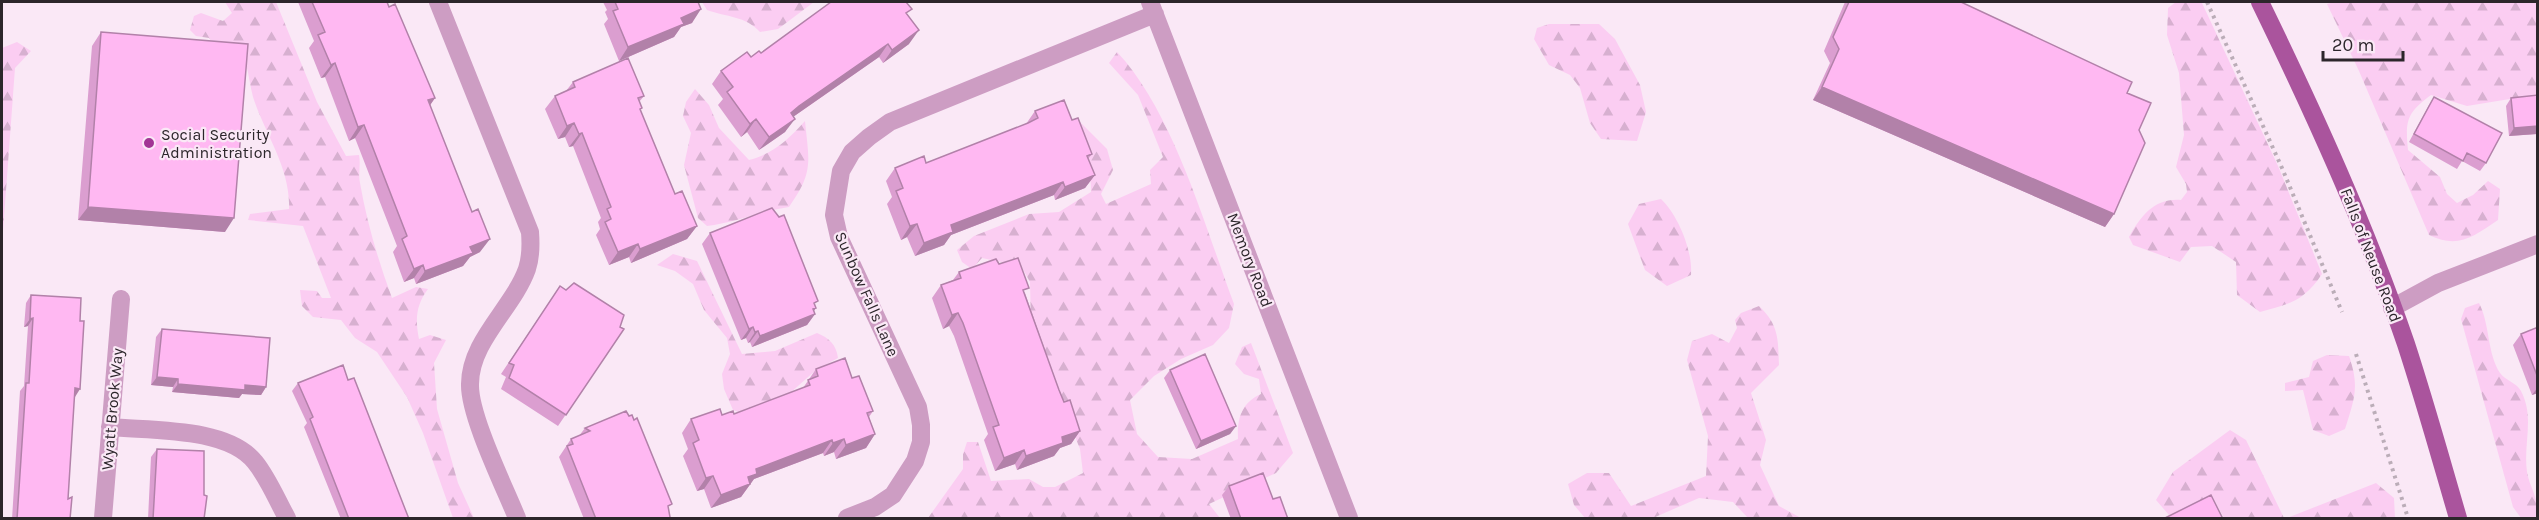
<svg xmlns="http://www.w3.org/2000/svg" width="2539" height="520" font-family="Karla,sans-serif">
	<defs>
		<pattern id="forest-firs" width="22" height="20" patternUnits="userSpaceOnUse" patternTransform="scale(1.5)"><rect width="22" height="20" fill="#fbcdf2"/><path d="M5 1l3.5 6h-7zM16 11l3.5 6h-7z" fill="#d7b0d0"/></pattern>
	</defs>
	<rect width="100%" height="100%" fill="#fae8f6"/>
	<path fill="url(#forest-firs)" d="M225 2H276L317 102 346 156 359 155C361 165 358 174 360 183 367 223 378 260 392 298L416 287 428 289C416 305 415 319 419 339L430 335 446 340 434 363 437 409 458 483 474 518H453L423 433 407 397 377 352 355 338 341 320 313 317 302 306 300 290 317 291 322 298H331L303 226 248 220 250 214 289 209C291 169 265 134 253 97 250 86 249 75 246 64L220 50 209 38 196 36 190 30 194 16 201 13 223 21 232 13Z
		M702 2H814L778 29 760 32C746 16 726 17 707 10Z
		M2176 2 2202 3 2278 166 2322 274C2304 301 2290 304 2260 312L2237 295 2236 262 2212 246 2191 247 2180 262 2133 245 2129 237C2141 216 2154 198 2181 200L2187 192 2186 184 2176 167 2184 135 2179 73 2167 35 2168 8Z
		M2334 2H2537V103L2522 97 2467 106 2431 95C2407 113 2405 120 2408 150L2440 177 2447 194 2457 203 2473 195 2488 181 2500 189 2498 220C2473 237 2458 249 2429 235L2359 71 2327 4Z
		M1549 24H1599L1615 39 1640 85 1646 112 1637 141 1601 139 1590 123 1580 88 1570 75 1549 65 1534 39 1537 28Z
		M17 42 31 51 15 68 2 245V48Z
		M1117 52C1173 111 1205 227 1234 304L1229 328 1213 345 1181 359 1154 376 1130 400 1137 434 1158 457 1192 459 1238 439C1237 419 1241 403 1261 394L1259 379 1244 374 1235 364 1242 347 1251 343 1293 453 1276 473 1209 504 1220 518H928L963 469V454L967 442H978L991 481 1029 479 1043 487H1055L1083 473 1080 449 1031 327 1030 282 1021 266 982 258 972 269 962 262 957 250 974 236 1029 214 1059 212 1091 192 1090 168 1078 120 1107 149 1113 170 1101 194 1106 204 1151 184 1150 170 1163 157 1138 95 1109 63Z
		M695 89 709 105 719 128 749 160C773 154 789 139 805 121 809 162 814 172 789 207 761 211 735 223 707 226L698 218 684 165 691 133 683 116 686 102Z
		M1661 199C1678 215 1693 251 1691 275L1667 286 1645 270 1628 224 1639 204Z
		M673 254 697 261 742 354 775 351 817 333C829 338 836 344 838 358L816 370 789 394 743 414 733 410 724 389 722 374 730 354 727 338 704 310 693 284 675 271 657 265Z
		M2479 303C2490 324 2487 353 2500 373 2505 380 2517 383 2521 391 2535 418 2523 443 2527 472 2530 489 2538 494 2537 516L2534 518H2521L2513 507 2461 319 2465 308Z
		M1759 306C1779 325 1778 339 1779 365L1751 393 1766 440 1760 465 1779 506 1801 518H1748L1733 502 1699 498 1653 518H1585L1574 505 1568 484 1587 473H1609L1631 506 1706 476 1708 436 1687 360 1692 341 1712 334 1729 343 1737 328 1735 320 1741 313Z
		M2327 355 2349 356C2360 387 2354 400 2345 429L2329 436 2313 430 2303 390 2285 391V383L2309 377 2313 361Z
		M2230 430 2246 440 2284 518H2224L2213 498 2169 515 2156 500 2173 472Z
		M2376 483 2394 498 2395 518H2287Z"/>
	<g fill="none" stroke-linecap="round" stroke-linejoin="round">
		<path stroke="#bbadb8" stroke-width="4" stroke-dasharray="3 4.5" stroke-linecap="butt" d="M2207 2 2282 168 2342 312
			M2356 354 2408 518"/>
		<path stroke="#cd9dc3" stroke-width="18" d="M438 2 530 232C531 245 531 257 527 269 513 308 470 341 470 384 469 415 504 486 517 518
			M1150 2 1349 518
			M2392 308 2438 283 2538 244
			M110 427C152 431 227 427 255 462 268 478 277 500 287 518
			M103 518 121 299
			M847 518 875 507 893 495 915 461 921 442V425L918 407 839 237 834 215 841 171 852 152 869 137 890 122 1155 14"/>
		<path stroke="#aa549d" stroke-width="18" d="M2260 2C2314 113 2366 227 2406 344 2425 402 2441 460 2458 518"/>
	</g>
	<path fill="#db9ed0" d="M298 2H387L435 98 430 105 480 252 470 257 463 266 416 284 414 278 404 282 393 252 397 246 355 138 349 141 325 77 321 78 309 48 314 41Z
		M603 2H698L692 23 681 27 674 37 619 61 604 24 608 19 605 12 607 10Z
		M1845 2H1961L2127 93 2139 130 2114 214 2105 227 1813 100 1830 63 1824 51Z
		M907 15 909 44 883 63 879 57 793 117 785 132 759 150 747 132 741 137 718 105 723 99 712 84 721 71 761 53Z
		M101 32 225 232 78 220 92 46Z
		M573 82 644 96 639 102 642 108 640 110 675 194 697 226 687 239 631 263 629 257 609 265 596 235 600 229 598 222 601 218 573 146 569 147 565 137 558 139 545 109 555 96 566 91Z
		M2538 95V133L2537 134 2509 136 2506 106 2511 98Z
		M2434 97 2486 163 2480 171 2462 161 2457 169 2409 142 2429 105Z
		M1035 111 1072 120 1092 154 1088 159 1095 175 1085 188 1055 200 1054 195 951 235 944 245 915 256 907 237 901 240 887 204 892 197 886 181 895 168 926 163 1026 124Z
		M710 233 815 305 814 311 815 314 807 325 752 347 750 342 748 343 746 338 741 340 702 244Z
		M999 264 1025 293 1059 390 1064 402 1080 431 1071 444 1060 448 1054 456 1017 470 1015 464 995 471 984 440 988 434 954 336 949 326 943 329 932 298 941 285 953 280 959 272Z
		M560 286 624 329 558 426 501 389 506 377 501 374Z
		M31 295 74 397 68 499 70 519H12L20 391 24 386 28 326 24 327 26 303Z
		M2538 327V393L2532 395 2513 345 2521 334Z
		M162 329 266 387 261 395 242 394 239 398 172 392 173 387 151 385 156 337Z
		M816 369 852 378 873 411 869 417 875 434 866 448 836 459 834 452 824 456 823 453 754 479 741 497 711 508 704 489 697 491 683 456 688 449 682 433 691 419 734 414 803 388Z
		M1170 370 1236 426 1230 434 1196 449 1164 378Z
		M348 380 409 519H341L304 427 307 423 292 391 298 383Z
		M629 416 634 420 669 510V519H584L559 457 571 439 579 436 585 428Z
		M157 449 204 495V519H148L151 457Z
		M1229 486 1273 499 1288 519H1231L1222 495Z"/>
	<path fill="#b281a9" d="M701 9 692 23 681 27 674 37 619 61 628 47 681 18Z
		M919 30 909 44 883 63 892 50Z
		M888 44 879 57 790 119 791 113 799 106Z
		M335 63 325 77 321 78 331 65Z
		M1822 87 2114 214 2105 227 1813 100Z
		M435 98 426 111 428 100Z
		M756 119 747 132 741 137 750 124Z
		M795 119 785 132 759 150 769 137Z
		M574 123 565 137 558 139 567 126Z
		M364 125 355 138 349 141 358 127Z
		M2538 126 2537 134 2509 136 2514 128Z
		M582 133 573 146 569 147 579 134Z
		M1095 175 1085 188 1055 200 1065 187Z
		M1063 182 1054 195 951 235 944 245 915 256 924 243 951 225Z
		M88 207 234 218 225 232 78 220Z
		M917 224 907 237 901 240 910 226Z
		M697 226 687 239 631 263 640 249Z
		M490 239 480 252 470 257 463 266 416 284 425 271 470 247Z
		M638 244 629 257 609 265 618 252Z
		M423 265 414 278 404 282 414 269Z
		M816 308 810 316 815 314 807 325 752 347 760 336Z
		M958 313 949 326 943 329 952 315Z
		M33 318 28 326 24 327 30 319Z
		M753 327 746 338 741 340 749 329Z
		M758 331 750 342 748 343 755 332Z
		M157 377 178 379 173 387 151 385Z
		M178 384 245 385 266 387 261 395 242 394 239 398 172 392Z
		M2538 387V393L2532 395Z
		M75 388 80 389 75 397Z
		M1236 426 1230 434 1196 449 1201 441Z
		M1080 431 1071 444 1060 448 1054 456 1017 470 1026 456 1062 437Z
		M875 434 866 448 836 459 846 445Z
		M844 439 834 452 824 456 833 443Z
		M832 440 823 453 754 479 741 497 711 508 721 495 748 477 756 469Z
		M1024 450 1015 464 995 471 1004 458Z
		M713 476 704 489 697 491 706 478Z"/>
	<path fill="#ffb8f2" stroke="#b281a9" stroke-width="1.5" d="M312 2H387L389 7 395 4 435 98 428 100 472 212 478 209 490 239 470 247 473 253 425 271 423 265 414 269 402 239 407 236 364 125 358 127 335 63 331 65 318 35 325 32Z
		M615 2H698L701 9 681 18 684 24 628 47 613 11 618 9Z
		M831 2H906L912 9 906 13 919 30 892 50 888 44 799 106 791 113 795 119 769 137 756 119 750 124 727 92 733 87 721 71 747 52 751 57 759 51 761 53Z
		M1849 2H1961L2132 82 2127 93 2151 103 2139 130 2145 143 2114 214 1822 87 1839 49 1833 37Z
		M101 32 248 44 234 218 88 207Z
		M628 58 644 96 638 98 642 108 640 109 675 194 682 191 697 226 640 249 638 244 618 252 605 222 611 219 607 209 611 207 582 133 579 134 574 123 567 126 555 96 575 87 573 82Z
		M2538 95V126L2514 128 2511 98Z
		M2434 97 2502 133 2486 163 2467 153 2463 161 2414 134Z
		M1064 100 1072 120 1078 118 1092 154 1087 156 1095 175 1065 187 1063 182 951 225 953 232 924 243 917 224 910 226 896 191 903 188 895 168 924 156 926 163 1028 123 1038 118 1035 111Z
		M772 208 779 217 784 215 818 301 814 303 816 308 813 309 815 314 760 336 758 331 755 332 753 327 749 329 710 233Z
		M1018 258 1029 288 1023 290 1059 390 1064 402 1070 400 1080 431 1062 437 1063 443 1026 456 1024 450 1004 458 993 427 999 425 963 323 958 313 952 315 941 285 961 278 959 272 996 259 999 264Z
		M574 283 624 315 620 327 624 329 566 415 509 378 514 365 509 363 560 286 566 290Z
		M31 295 81 298 80 321H84L80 389 75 388 68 499 72 497 70 519H17L26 383H29L33 318 30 319Z
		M2538 327V378L2521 334Z
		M162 329 270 338 266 387 245 385V390L178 384V379L157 377Z
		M1205 354 1236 426 1201 441 1170 370Z
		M845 358 852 378 859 376 873 411 867 413 875 434 846 445 844 439 833 443 832 440 756 469 757 474 748 477 750 484 721 495 713 476 706 478 693 443 699 440 691 419 720 409 722 415 733 411 734 414 810 385 808 380 818 376 816 369Z
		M343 365 348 380 354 378 409 519H349L310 419 313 417 298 383Z
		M626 411 629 416 632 415 634 420 637 418 672 504 668 506 670 517 666 519H596L567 446 573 444 571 439 590 431 585 428Z
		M157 449 204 451V495L207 496 204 519H153Z
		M1263 473 1273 499 1280 497 1288 519H1241L1229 486Z
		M2211 495 2223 519H2163Z"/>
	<circle fill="#a23595" stroke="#fae8f6" stroke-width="2" cx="149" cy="143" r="6"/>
	<g text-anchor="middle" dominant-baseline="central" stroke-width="4.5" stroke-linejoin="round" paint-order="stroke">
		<g font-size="16" fill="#2c262b" stroke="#fae8f6" text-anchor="start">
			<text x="161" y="134">Social Security<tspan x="161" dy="18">Administration</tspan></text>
		</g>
		<g font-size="16" fill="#2c262b" stroke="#fae8f6">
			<text transform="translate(2371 255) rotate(69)">Falls of Neuse Road</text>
			<text transform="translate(1250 260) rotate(69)">Memory Road</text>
			<text transform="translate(867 294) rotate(66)">Sunbow Falls Lane</text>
			<text transform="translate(112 409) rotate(-85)">Wyatt Brook Way</text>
		</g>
	</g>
	<rect width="2539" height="520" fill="none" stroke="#2c262b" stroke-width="6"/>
	<path d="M2323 51v9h80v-9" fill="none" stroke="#2c262b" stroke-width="3"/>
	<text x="2332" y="51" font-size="18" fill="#2c262b" stroke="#fae8f6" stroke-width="4.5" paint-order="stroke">20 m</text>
</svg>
